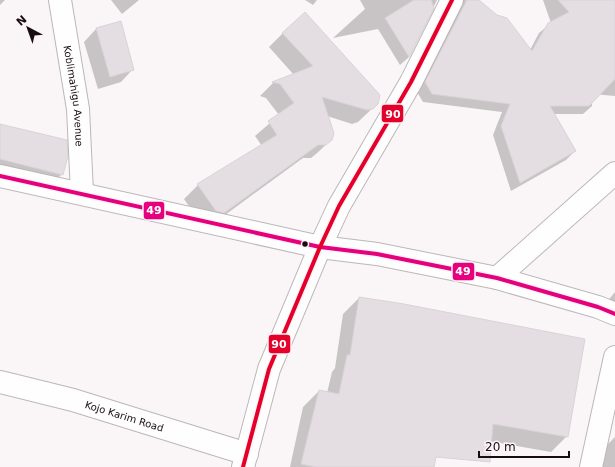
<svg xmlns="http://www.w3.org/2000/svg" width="615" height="467" font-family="'DejaVu Sans',sans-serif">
	<rect width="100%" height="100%" fill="#faf6f7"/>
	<path fill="#0003" d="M0 0H5L0 5Z
		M111 0H139L122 14Z
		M305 0H317L313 5Z
		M360 0H437L409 57 400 65 378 29 333 38 365 9Z
		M452 0H477L530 50 539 33 551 23 543 0H615V96L593 94 592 106 583 114H554L575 151 566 160 511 191 493 135 502 112 423 102 417 92Z
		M96 29 133 69 121 82 98 89 84 42Z
		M283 33 377 104 358 122 352 124 327 116 331 140 316 154 311 158H303L210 226 202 225 184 199 198 185 262 146 255 136 279 115 266 98 260 96 273 83 294 75 269 47Z
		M0 125 62 174 45 191 0 179Z
		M615 292V322L601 309Z
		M359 298 567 436 551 452 465 437 471 403 428 467H290L303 407 319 391 327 393 332 372 335 368 343 314Z
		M615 437V467H598L602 450Z"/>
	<path fill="#e4dde2" stroke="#dad2d7" d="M414 0H431L434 8 409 57 385 18Z
		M467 0H479L497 15 507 18 532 51 548 23 569 12 558 0H615V79L589 106H550L576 151 520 183 501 126 510 104 432 94 425 82Z
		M305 12 380 95 378 104 373 109 367 110 322 97 334 133 332 140 326 145H318L224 213 216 211 197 184 277 135 268 121 294 103 280 84 272 82 313 66 282 33Z
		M121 21 134 70 110 77 96 28Z
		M0 124 67 140 68 156 63 175 0 159Z
		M359 297 404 304 585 339 568 437 493 424 490 462 436 457 434 467H316L301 464 319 390 339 394 347 355H350Z"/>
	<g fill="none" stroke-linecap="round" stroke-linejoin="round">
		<g stroke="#beb6b8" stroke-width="24">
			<g id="minor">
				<path id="s1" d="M60 0 78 109 82 193"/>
				<path d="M0 176 320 247 377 254 497 278 598 307 615 314"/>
				<path d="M497 278 615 173"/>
				<path id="s2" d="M0 382 73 400 247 454"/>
				<path d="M243 467 269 369 320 247 339 206 411 82 452 0"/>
				<path d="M591 467 615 357"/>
			</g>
		</g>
		<use href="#minor" stroke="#fefefe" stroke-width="22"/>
		<g stroke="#fcf4f6" stroke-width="7">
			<path id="bus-1" d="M0 176 320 247 377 254 497 278 598 307 615 314"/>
		</g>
		<g stroke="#fcf4f6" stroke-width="7">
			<path id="bus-2" d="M243 467 269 369 320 247 339 206 411 82 452 0"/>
		</g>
		<use href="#bus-1" stroke="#e5007d" stroke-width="4"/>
		<use href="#bus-2" stroke="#e4002b" stroke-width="4"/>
	</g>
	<circle fill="#190c10" stroke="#fcf4f6" stroke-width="1.5" cx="305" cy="244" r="3.5"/>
	<g text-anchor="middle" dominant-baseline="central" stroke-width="4" stroke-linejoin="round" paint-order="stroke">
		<g font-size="10" fill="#190c10" stroke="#fcf4f6">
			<text stroke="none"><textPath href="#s1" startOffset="97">Koblimahigu Avenue</textPath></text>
			<text stroke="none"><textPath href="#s2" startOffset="129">Kojo Karim Road</textPath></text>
		</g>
	</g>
	<g stroke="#fcf4f6" stroke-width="1.5">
		<rect x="381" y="104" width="23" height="19" rx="4" fill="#e4002b"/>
		<rect x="143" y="201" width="22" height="19" rx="4" fill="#e5007d"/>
		<rect x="452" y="262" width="23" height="19" rx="4" fill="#e5007d"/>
		<rect x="268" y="334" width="23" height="20" rx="4" fill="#e4002b"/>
	</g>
	<g font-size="11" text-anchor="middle" font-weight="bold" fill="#fff">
		<text x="393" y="118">90</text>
		<text x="154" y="214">49</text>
		<text x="463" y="275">49</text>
		<text x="279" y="348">90</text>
	</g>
	<g transform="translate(28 28) rotate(319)" stroke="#fcf4f6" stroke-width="3" paint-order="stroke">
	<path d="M0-3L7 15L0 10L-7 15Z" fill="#190c10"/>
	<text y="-6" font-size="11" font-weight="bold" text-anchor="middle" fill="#190c10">N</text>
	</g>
	<path d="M479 451v6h90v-6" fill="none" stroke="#190c10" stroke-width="2"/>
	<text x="485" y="451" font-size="12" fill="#190c10" stroke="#fcf4f6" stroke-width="3" paint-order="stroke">20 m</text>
</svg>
